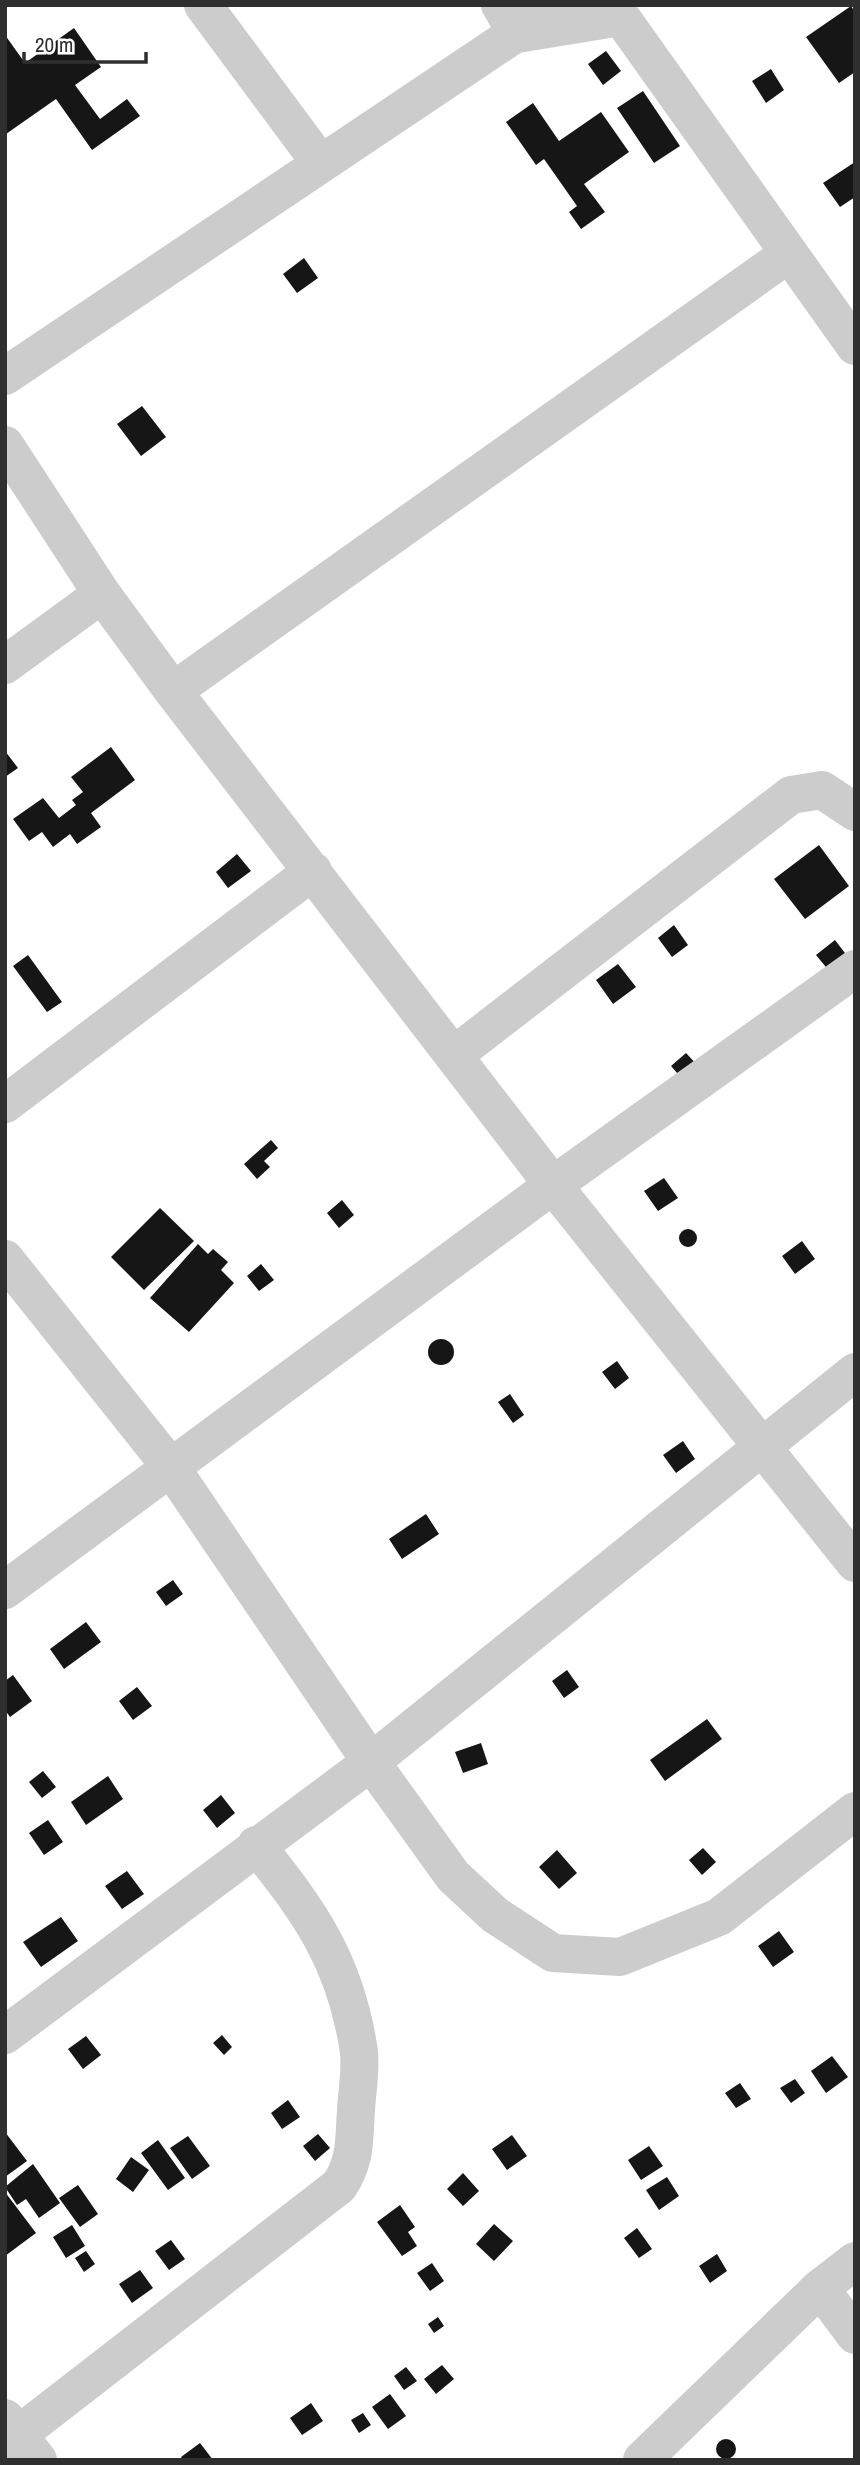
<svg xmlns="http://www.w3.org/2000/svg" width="860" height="2465" font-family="'Archivo Narrow',sans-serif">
	<rect width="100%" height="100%" fill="#fff"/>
	<path fill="#161616" d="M851 6 855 12V72L839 83 806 37Z
		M74 28 101 67 75 85 100 119 127 99 140 116 92 150 56 99 6 134 5 35 25 63Z
		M606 51 621 71 603 85 588 64Z
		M771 69 784 90 766 103 752 81Z
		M643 91 680 146 654 163 617 108Z
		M533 103 559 141 601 112 629 152 584 184 605 212 581 229 569 212 577 206 544 159 536 165 506 122Z
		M855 162V197L840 207 823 183Z
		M304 258 318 278 297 293 283 274Z
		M142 406 166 437 141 456 117 424Z
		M111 747 135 780 91 813 101 827 77 844 70 834 53 847 42 832 29 841 13 819 43 798 59 818 76 805 72 800 83 792 71 777Z
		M5 751 18 768 5 777Z
		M819 845 849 886 805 919 774 879Z
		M237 854 251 871 228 888 216 872Z
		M674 925 688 945 672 957 658 938Z
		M835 940 848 957 830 972 816 955Z
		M28 955 62 1002 47 1012 13 966Z
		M618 964 636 987 613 1004 596 980Z
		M686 1053 700 1068 685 1082 671 1066Z
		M271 1140 278 1148 264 1161 270 1167 257 1179 244 1164Z
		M664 1178 678 1198 658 1211 644 1191Z
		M342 1200 354 1215 339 1228 327 1213Z
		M160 1208 194 1241 144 1290 111 1257Z
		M679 1238a9 9 0 1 1 18 0a9 9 0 1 1-18 0Z
		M802 1241 815 1259 795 1274 782 1256Z
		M198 1244 208 1254 213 1249 228 1262 221 1270 234 1283 189 1332 150 1298Z
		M261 1264 274 1280 259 1291 247 1276Z
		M428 1352a13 13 0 1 1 26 0a13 13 0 1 1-26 0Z
		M617 1361 629 1378 615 1389 602 1372Z
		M510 1394 524 1415 513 1423 498 1402Z
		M683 1441 695 1459 676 1473 663 1455Z
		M426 1514 439 1534 402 1559 389 1539Z
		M173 1580 183 1594 166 1606 156 1592Z
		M86 1622 101 1642 64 1669 50 1649Z
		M567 1670 579 1687 564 1698 552 1681Z
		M13 1675 32 1701 10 1717 5 1710V1681Z
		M137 1687 152 1706 133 1720 119 1701Z
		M707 1719 722 1739 665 1781 650 1760Z
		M481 1743 488 1764 463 1773 455 1752Z
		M43 1771 56 1787 42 1798 29 1782Z
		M108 1776 123 1799 86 1825 71 1802Z
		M221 1795 235 1813 217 1828 203 1810Z
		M48 1820 63 1842 44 1855 29 1833Z
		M703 1848 716 1862 702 1875 689 1860Z
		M557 1850 577 1873 559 1889 539 1867Z
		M127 1871 144 1894 122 1909 105 1886Z
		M61 1917 78 1941 41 1967 23 1942Z
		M779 1931 794 1952 773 1967 758 1946Z
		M222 2035 232 2047 224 2055 213 2043Z
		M86 2036 101 2055 83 2069 68 2049Z
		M832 2056 848 2077 826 2093 811 2071Z
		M795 2079 805 2093 791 2103 780 2088Z
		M740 2083 751 2099 736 2108 725 2093Z
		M288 2100 300 2117 282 2129 271 2113Z
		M5 2132 27 2161 5 2177Z
		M318 2134 330 2148 315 2161 303 2146Z
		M512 2135 527 2156 507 2170 492 2149Z
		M188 2136 210 2166 192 2179 170 2148Z
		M158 2140 185 2178 168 2190 141 2153Z
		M649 2146 663 2166 641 2180 628 2160Z
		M131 2157 149 2170 133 2192 116 2179Z
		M33 2164 60 2203 39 2218 26 2199 17 2205 5 2187Z
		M463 2173 479 2191 463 2206 447 2189Z
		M667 2177 679 2196 659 2210 646 2190Z
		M78 2185 98 2214 80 2227 59 2198Z
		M5 2192 36 2233 5 2256Z
		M400 2205 415 2227 408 2232 417 2246 402 2256 377 2222Z
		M494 2224 513 2241 494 2261 476 2244Z
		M72 2225 85 2246 66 2258 53 2237Z
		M637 2228 652 2249 639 2258 624 2238Z
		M171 2240 185 2259 169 2270 155 2251Z
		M86 2251 95 2264 84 2272 75 2258Z
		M717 2254 727 2271 710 2283 699 2266Z
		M432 2263 444 2281 430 2291 417 2273Z
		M140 2270 153 2288 132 2303 119 2284Z
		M438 2317 444 2326 434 2333 428 2324Z
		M442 2365 454 2379 436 2394 424 2379Z
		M406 2367 417 2381 404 2390 394 2376Z
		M390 2394 406 2416 388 2429 372 2407Z
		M311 2403 323 2421 302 2435 290 2418Z
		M363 2413 371 2425 359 2433 351 2420Z
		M716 2449a10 10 0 1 1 20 0a10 10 0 1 1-20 0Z
		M200 2443 213 2460H183L181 2457Z"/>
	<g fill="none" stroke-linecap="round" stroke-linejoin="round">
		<path stroke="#ccc" stroke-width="38" d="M203 5 321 164
			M500 5 517 34 621 17 855 346
			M5 376 558 5
			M5 445 102 594 173 691 553 1185 855 1563
			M5 665 102 594
			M173 691 787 255
			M454 1055 791 795 822 790 855 812
			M5 1104 313 871
			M5 1259 170 1466 371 1762 453 1876 495 1915 553 1953 620 1957 719 1917 855 1811
			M5 1590 553 1185 855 969
			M5 2035 371 1762 855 1372
			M820 2288 855 2335
			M5 2418 38 2460
			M5 2445 339 2186C356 2161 354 2140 356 2110 357 2092 361 2070 359 2052 346 1963 311 1913 256 1845
			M642 2460 820 2288 855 2261"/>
	</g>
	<rect width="860" height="2465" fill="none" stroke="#2f2f2f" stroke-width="14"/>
	<path d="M24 52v10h122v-10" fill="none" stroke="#2f2f2f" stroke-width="3.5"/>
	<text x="35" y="52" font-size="21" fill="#2f2f2f" stroke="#ffffff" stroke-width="5" paint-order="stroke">20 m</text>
</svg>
